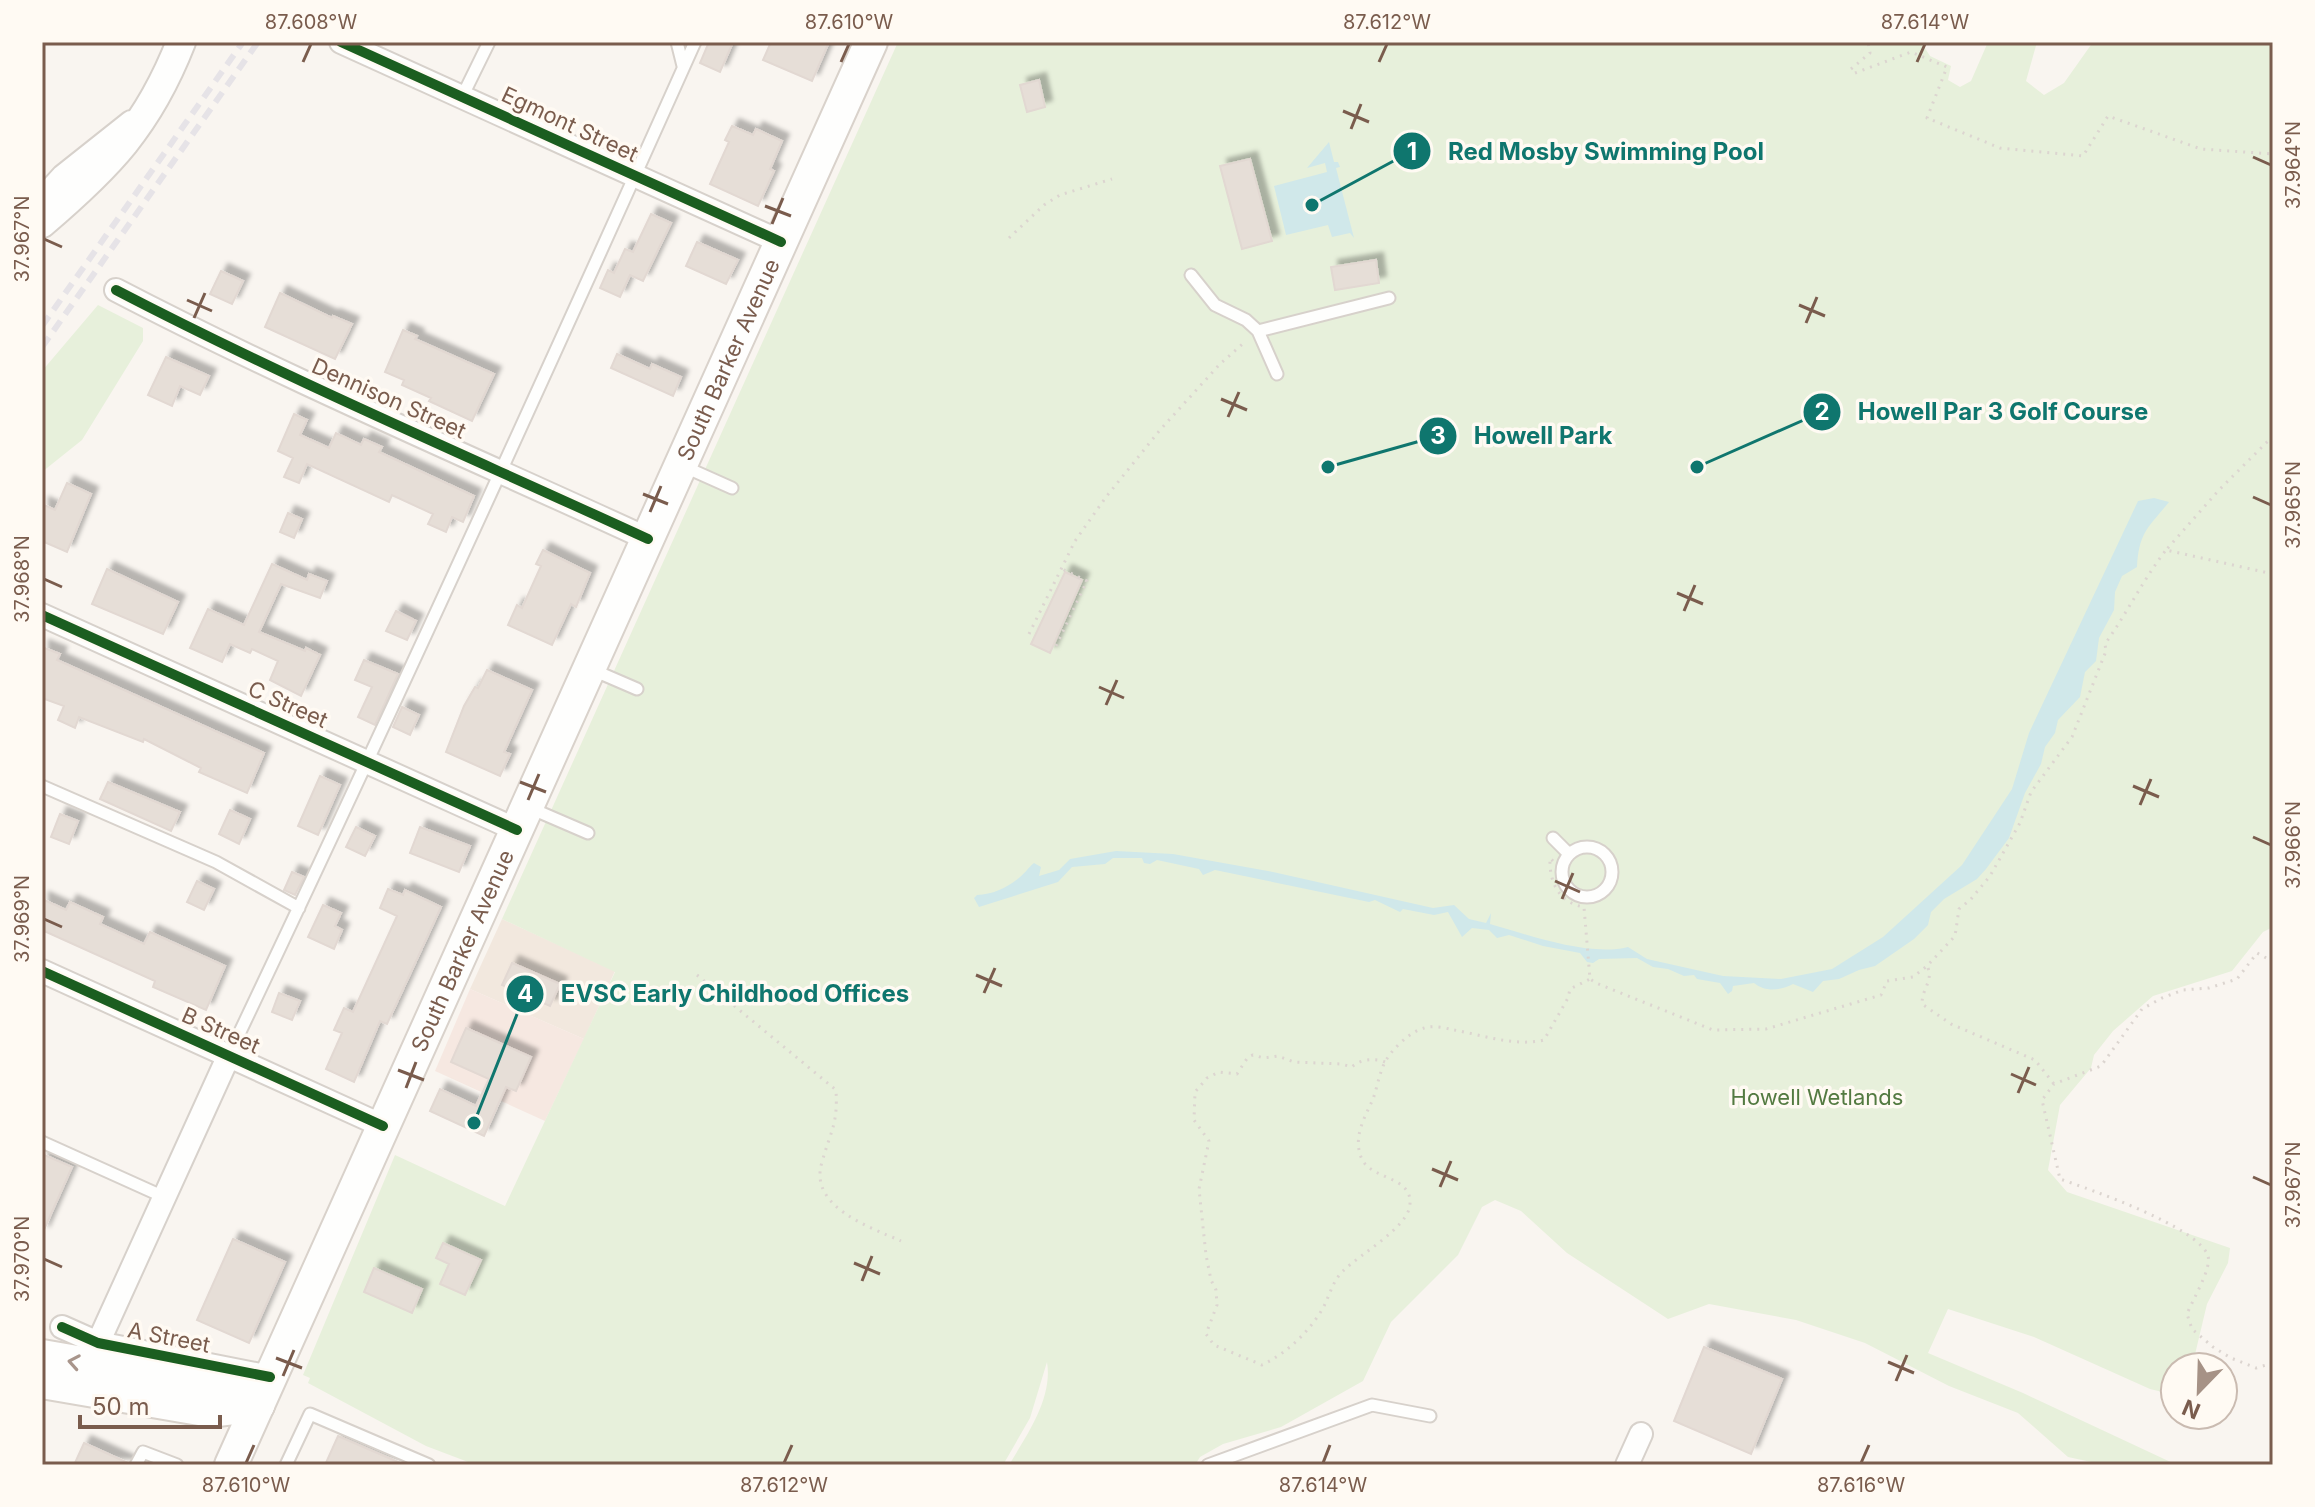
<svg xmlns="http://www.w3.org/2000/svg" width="2315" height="1507" font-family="Inter,sans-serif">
	<defs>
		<filter id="shadow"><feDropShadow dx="7" dy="-7" stdDeviation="2" flood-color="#0004"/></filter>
	</defs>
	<rect width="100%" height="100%" fill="#f9f5f0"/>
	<path fill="#f2e8de" d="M502 919 615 971 584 1039 470 989Z"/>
	<path fill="#f6e8e1" d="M470 989 584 1039 545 1121 435 1071Z"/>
	<path fill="#e7f0db" d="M898 42H1921L1930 56 1951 66 1948 80 1960 87 1971 81 1988 42H2037L2026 81 2044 95 2064 83 2093 42H2273V927L2263 932 2232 971 2153 996 2113 1031 2094 1055 2091 1068 2060 1105 2048 1170 2067 1192 2230 1248 2228 1263 2207 1304 2192 1367H2175V1395L2150 1389 2034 1337 1948 1309 1928 1353 2023 1393 2177 1465H2105L2068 1457 2018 1413 1949 1386 1865 1343 1796 1320 1709 1304 1668 1319 1567 1253 1521 1211 1495 1200 1482 1207 1458 1255 1391 1322 1363 1381 1281 1427 1223 1444 1200 1457 1195 1465H1009C1027 1435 1053 1398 1047 1362L1030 1418 1003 1465H476L426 1446 308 1383 310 1378 303 1375 395 1155 505 1206 615 972 502 919Z
		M98 305 143 328V341L82 440 42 472V371Z"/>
	<path fill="#d0e8ea" d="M1329 142 1334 162H1338L1340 167 1336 168 1354 238 1350 233 1332 237 1328 225 1286 235 1274 186 1327 172 1325 163 1307 168Z
		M2154 498 2169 502C2148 528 2139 532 2137 567L2122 576 2115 592 2114 610 2099 638 2096 661 2085 672 2080 697 2058 720 2055 733 2045 747 2041 764 2025 793 2009 838 1986 869 1977 879 1944 899 1931 912 1928 925 1914 939 1875 966 1859 970 1839 979 1823 981 1813 992 1793 984C1780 991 1765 992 1754 983L1733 986 1732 991 1728 994 1720 983 1697 979 1694 975 1684 976 1668 969 1653 967 1637 958 1599 959 1593 963 1587 962 1580 953 1543 946 1509 935 1497 938 1489 930 1472 928 1462 937 1448 912 1434 915 1403 909 1400 912 1375 900 1369 902 1215 870 1203 875 1199 869 1157 860 1150 864 1144 863 1142 858H1113L1105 864 1072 867 1058 882 979 907 974 898 977 895C993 894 1007 888 1020 877 1025 873 1028 868 1034 863L1041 867 1039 876 1059 870 1070 859 1116 851 1173 854 1273 872 1433 908 1454 905 1469 919 1486 923 1491 913 1490 924C1529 935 1589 957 1628 947L1647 959 1723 976 1781 979 1832 969 1883 937 1962 865 2012 789 2029 733 2138 501Z"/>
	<path fill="#e6ded7" stroke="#e2d8d2" stroke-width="2" filter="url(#shadow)" d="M709 42H733L720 72 700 63Z
		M771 42H829L812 81 763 60Z
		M1039 80 1045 107 1027 112 1020 85Z
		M732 126 753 135 756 129 782 141 770 169 774 171 758 206 710 184 729 142 725 140Z
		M1250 159 1272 241 1242 249 1220 166Z
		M651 214 671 223 643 281 630 275 620 297 600 288 608 270 614 273 625 249 633 252Z
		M697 242 738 260 726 284 686 266Z
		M1376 260 1379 283 1335 290 1331 267Z
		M221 271 243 281 232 304 210 294Z
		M280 293 332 318 333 316 352 324 335 359 265 327Z
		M403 330 417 336 415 339 494 374 472 421 429 401 431 398 402 385 404 380 385 372Z
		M617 354 650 369 652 364 681 377 673 396 611 368Z
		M166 357 209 376 200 395 180 386 172 406 148 395Z
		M294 414 307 420 300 435 329 448 336 433 361 445 364 439 382 447 379 452 474 496 463 522 452 517 446 532 428 524 433 514 392 495 389 502 307 464 299 483 284 477 293 458 278 451Z
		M67 483 91 494 67 552 42 541V504L55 510Z
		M288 513 302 519 294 538 280 532Z
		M543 550 590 573 576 607 571 604 552 645 508 625 517 605 522 608 541 566 536 564Z
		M272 564 307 580 309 574 327 581 320 598 281 584 259 632 305 651 306 648 320 655 301 696 270 680 278 661 252 649 250 653 230 644 222 662 190 648 208 609 244 625Z
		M107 569 178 602 163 634 92 604Z
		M1065 572 1082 580 1050 653 1031 644Z
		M396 611 416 621 407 640 386 631Z
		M42 647 60 654 57 660 264 753 247 793 199 772 201 768 144 739 143 742 79 717 75 728 58 720 64 706 42 698Z
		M364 660 398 674 375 725 358 717 372 687 355 680Z
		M487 670 532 690 504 752 510 754 500 776 446 752 464 706 475 687 478 688Z
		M402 707 419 715 410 735 393 727Z
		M320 776 340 785 318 835 298 826Z
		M108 782 180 812 171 831 100 799Z
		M230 810 250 819 239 844 219 834Z
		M60 814 78 821 69 844 51 837Z
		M356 827 375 836 365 856 346 847Z
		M420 827 470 846 459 872 410 853Z
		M292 872 304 877 295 895 284 890Z
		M197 881 214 889 204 910 187 902Z
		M388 889 403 895 405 890 441 907 387 1024 380 1021 354 1082 326 1069 342 1033 334 1030 344 1008 353 1012 397 916 380 908Z
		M42 899 66 910 70 902 103 917 100 924 144 944 150 932 225 966 206 1010 153 987 155 981 42 930Z
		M323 905 341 913 335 926 342 930 334 949 308 937Z
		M512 963 560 984 550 1006 502 985Z
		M279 993 300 1001 292 1020 272 1012Z
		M466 1028 531 1057 516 1091 506 1087 484 1136 430 1111 440 1089 476 1106 489 1079 451 1062Z
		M42 1154 72 1167 42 1234Z
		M233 1239 285 1262 249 1343 197 1320Z
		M443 1243 481 1260 465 1295 440 1284 449 1264 436 1258Z
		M374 1268 422 1289 412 1313 364 1292Z
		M1704 1347 1782 1379 1751 1454 1674 1421Z
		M338 1436 405 1465H325Z
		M84 1443 128 1463V1465H74Z"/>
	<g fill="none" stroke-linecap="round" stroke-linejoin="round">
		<g stroke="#d7d1cb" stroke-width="15">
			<path id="service" d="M677 42 683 66
				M462 97 489 42
				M1191 275 1215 305 1246 320 1258 331 1277 374
				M1258 331 1389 298
				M685 467 732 488
				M593 670 637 689
				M42 786 216 862 299 908
				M530 808 588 833
				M1553 838 1569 854
				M1562 872a25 25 0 1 1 50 0a25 25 0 1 1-50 0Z
				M229 1055C389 719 543 381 695 42
				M42 1142 164 1197
				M136 1465 143 1452 177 1465
				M286 1465 310 1414 429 1465
				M1208 1465 1372 1405 1430 1416"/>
		</g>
		<g stroke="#d7d1cb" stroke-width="26">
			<path id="minor" d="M341 42 781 242
				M42 199 63 176 131 122
				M116 290C289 380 470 457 648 539
				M42 615 517 830
				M42 971 383 1126
				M62 1327 98 1343 270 1377
				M98 1343 229 1055
				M1627 1465 1641 1434"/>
		</g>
		<g stroke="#d7d1cb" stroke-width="32">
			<path id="tertiary" d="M42 223C109 166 148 126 181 42"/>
		</g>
		<g stroke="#d9d2cb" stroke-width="36">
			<g id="secondary">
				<path d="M42 1356 215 1386 258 1405"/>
				<path d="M42 1382 211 1411 258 1405"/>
				<path id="s1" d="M231 1465 871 42"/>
			</g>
		</g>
		<path stroke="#dcd5d0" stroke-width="3" stroke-dasharray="2 6" stroke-linecap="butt" d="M1851 69 1870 53 1868 42
			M1855 73 1911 52 1947 67 1927 118 2000 148 2083 156 2108 116 2201 149 2273 154
			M1009 238 1044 205 1060 195 1112 179
			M2273 436 2218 491 2166 550 2273 574
			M1029 634 1075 541 1106 497 1160 430 1220 364 1246 341
			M1056 646 1087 581 1062 569
			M1553 861 1550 858C1549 882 1559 903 1584 907L1590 979 1596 983 1713 1030 1766 1029 1881 995 1887 981 1913 977 1927 966 1955 936 1959 909 1971 899 1990 876 2020 823 2031 792 2072 737 2106 651 2105 644C2127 613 2143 580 2166 550
			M2273 958 2270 960 2257 953 2237 979 2209 988 2183 990 2162 998 2142 1009 2101 1066 2054 1084 2042 1100 2060 1179C2089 1189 2199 1227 2208 1256 2212 1268 2192 1301 2187 1314L2192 1329 2213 1347 2231 1358 2256 1368 2273 1363
			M1928 968C1933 982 1922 988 1922 1004L1951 1024 2035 1060 2054 1084
			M697 975 836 1090C838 1124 831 1130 822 1162 808 1207 870 1227 901 1241
			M1385 1062C1375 1058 1360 1059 1352 1067L1341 1064 1294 1062 1278 1056 1264 1058 1253 1055 1248 1057 1237 1074 1219 1072 1207 1078 1195 1092 1194 1120 1209 1141 1199 1189 1206 1255 1211 1280 1216 1290 1217 1305 1206 1334 1214 1345 1262 1365C1287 1353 1309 1332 1323 1308 1330 1295 1332 1282 1343 1271 1360 1254 1409 1227 1410 1204 1412 1175 1369 1180 1361 1157 1353 1136 1365 1117 1373 1099 1377 1088 1379 1075 1384 1064 1390 1051 1409 1032 1424 1028 1433 1025 1445 1028 1454 1030 1483 1035 1515 1047 1544 1040L1568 998 1570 989 1590 979"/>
		<use href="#service" stroke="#fefefd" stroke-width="11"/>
		<use href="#minor" stroke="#fefefd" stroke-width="22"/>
		<use href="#tertiary" stroke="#fefefd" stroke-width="28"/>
		<use href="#secondary" stroke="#fefefd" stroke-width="32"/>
		<path stroke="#e6e3e7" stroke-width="6" stroke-dasharray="12 8" stroke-linecap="butt" d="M42 326 243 42
			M42 347 258 42"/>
		<g stroke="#fffaf3" stroke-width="15">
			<path id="cycleway" d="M341 42 781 242
				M116 290C289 380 470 457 648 539
				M42 615 517 830
				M42 971 383 1126
				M62 1327 98 1343 270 1377"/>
		</g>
		<use href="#cycleway" stroke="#1b5e20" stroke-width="10"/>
	</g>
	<defs><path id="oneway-chevron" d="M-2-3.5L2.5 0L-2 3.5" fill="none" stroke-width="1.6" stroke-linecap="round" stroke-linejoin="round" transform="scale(2)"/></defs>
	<use stroke="#a8958b" href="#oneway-chevron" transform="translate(74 1362) rotate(-170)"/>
	<path fill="none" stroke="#7a5c4d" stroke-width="3" d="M303 62 311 44M841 62 849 44M1379 62 1387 44M1917 62 1925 44M1343 111 1369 122M1351 129 1361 104M2253 157 2271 165M765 206 791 216M772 224 783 198M44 239 62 247M187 300 212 311M1799 305 1825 316M194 318 205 293M1806 323 1817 297M1221 399 1247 410M1228 417 1239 392M643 494 668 504M2253 497 2271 505M650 512 661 486M44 579 62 587M1677 593 1703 604M1684 611 1695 585M1099 687 1124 698M1106 705 1117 680M520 782 546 792M2133 786 2159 797M528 800 539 774M2140 805 2151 779M2253 837 2271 845M1555 881 1580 892M1562 899 1573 873M44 919 62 927M976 975 1002 986M984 993 995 968M398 1070 424 1080M2011 1074 2036 1085M406 1088 416 1062M2018 1093 2029 1067M1432 1169 1458 1180M2253 1177 2271 1185M1440 1187 1451 1161M44 1259 62 1267M854 1263 880 1274M862 1281 872 1256M276 1358 302 1368M1888 1362 1914 1373M283 1376 294 1350M1896 1381 1907 1355M246 1463 254 1445M784 1463 792 1445M1323 1463 1330 1445M1861 1463 1869 1445"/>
	<g text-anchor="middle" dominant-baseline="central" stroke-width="7" stroke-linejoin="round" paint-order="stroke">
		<g font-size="22" fill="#7a5c4d" stroke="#fffaf3">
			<text transform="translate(570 124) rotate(25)">Egmont Street</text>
			<text stroke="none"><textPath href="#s1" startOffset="1212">South Barker Avenue</textPath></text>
			<text transform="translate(389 398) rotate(24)">Dennison Street</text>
			<text transform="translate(288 704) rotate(24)">C Street</text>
			<text stroke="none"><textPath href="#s1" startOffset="564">South Barker Avenue</textPath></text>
			<text transform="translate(221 1030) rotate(24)">B Street</text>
			<text transform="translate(169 1337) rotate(11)">A Street</text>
		</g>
		<g font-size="22" fill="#537a41" stroke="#fffaf3">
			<text x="1817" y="1097">Howell Wetlands</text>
		</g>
	</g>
	<path fill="none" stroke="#0f766e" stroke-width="3" d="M1312 205L1412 151M1697 467L1822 412M1328 467L1438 436M474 1123L525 994"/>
	<g fill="#0f766e" stroke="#fffaf3" stroke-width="3">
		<circle cx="1312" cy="205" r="8"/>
		<circle cx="1697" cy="467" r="8"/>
		<circle cx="1328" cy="467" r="8"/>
		<circle cx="474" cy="1123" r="8"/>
		<circle cx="1412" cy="151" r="20"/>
		<circle cx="1822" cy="412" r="20"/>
		<circle cx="1438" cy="436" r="20"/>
		<circle cx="525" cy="994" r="20"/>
	</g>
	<g font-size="24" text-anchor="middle" font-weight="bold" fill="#fff">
		<text x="1412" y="160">1</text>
		<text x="1822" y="420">2</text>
		<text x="1438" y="444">3</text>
		<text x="525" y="1002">4</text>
	</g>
	<g font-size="24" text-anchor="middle" font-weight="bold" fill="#0f766e" stroke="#fffaf3" stroke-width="7" stroke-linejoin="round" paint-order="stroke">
		<text x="1606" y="160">Red Mosby Swimming Pool</text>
		<text x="2003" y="420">Howell Par 3 Golf Course</text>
		<text x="1543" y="444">Howell Park</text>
		<text x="735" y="1002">EVSC Early Childhood Offices</text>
	</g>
	<rect width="2315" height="1507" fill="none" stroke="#fffaf3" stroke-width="88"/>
	<g transform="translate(2199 1391) rotate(203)"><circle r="38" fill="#fffaf3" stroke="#cabbb1" stroke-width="2"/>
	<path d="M0-6L14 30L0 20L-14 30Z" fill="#a69286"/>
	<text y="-12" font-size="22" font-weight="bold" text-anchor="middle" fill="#7a5c4d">N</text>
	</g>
	<path d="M80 1415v12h140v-12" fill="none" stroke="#7a5c4d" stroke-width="4"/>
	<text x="92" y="1415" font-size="24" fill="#7a5c4d" stroke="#fffaf3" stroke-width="6" paint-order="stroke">50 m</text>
	<rect x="44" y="44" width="2227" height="1419" fill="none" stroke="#7a5c4d" stroke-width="3"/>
	<g font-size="20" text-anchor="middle" fill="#7a5c4d">
		<text x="311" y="29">87.608°W</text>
		<text x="849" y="29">87.610°W</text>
		<text x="1387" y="29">87.612°W</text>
		<text x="1925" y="29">87.614°W</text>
		<text transform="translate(2293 165) rotate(-90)" y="7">37.964°N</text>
		<text transform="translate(22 239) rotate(-90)" y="7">37.967°N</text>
		<text transform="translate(2293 505) rotate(-90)" y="7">37.965°N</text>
		<text transform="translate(22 579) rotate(-90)" y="7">37.968°N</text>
		<text transform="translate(2293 845) rotate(-90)" y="7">37.966°N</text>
		<text transform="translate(22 919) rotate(-90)" y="7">37.969°N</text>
		<text transform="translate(2293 1185) rotate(-90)" y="7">37.967°N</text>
		<text transform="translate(22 1259) rotate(-90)" y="7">37.970°N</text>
		<text x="246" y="1492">87.610°W</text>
		<text x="784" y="1492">87.612°W</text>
		<text x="1323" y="1492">87.614°W</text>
		<text x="1861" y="1492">87.616°W</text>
	</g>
</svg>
